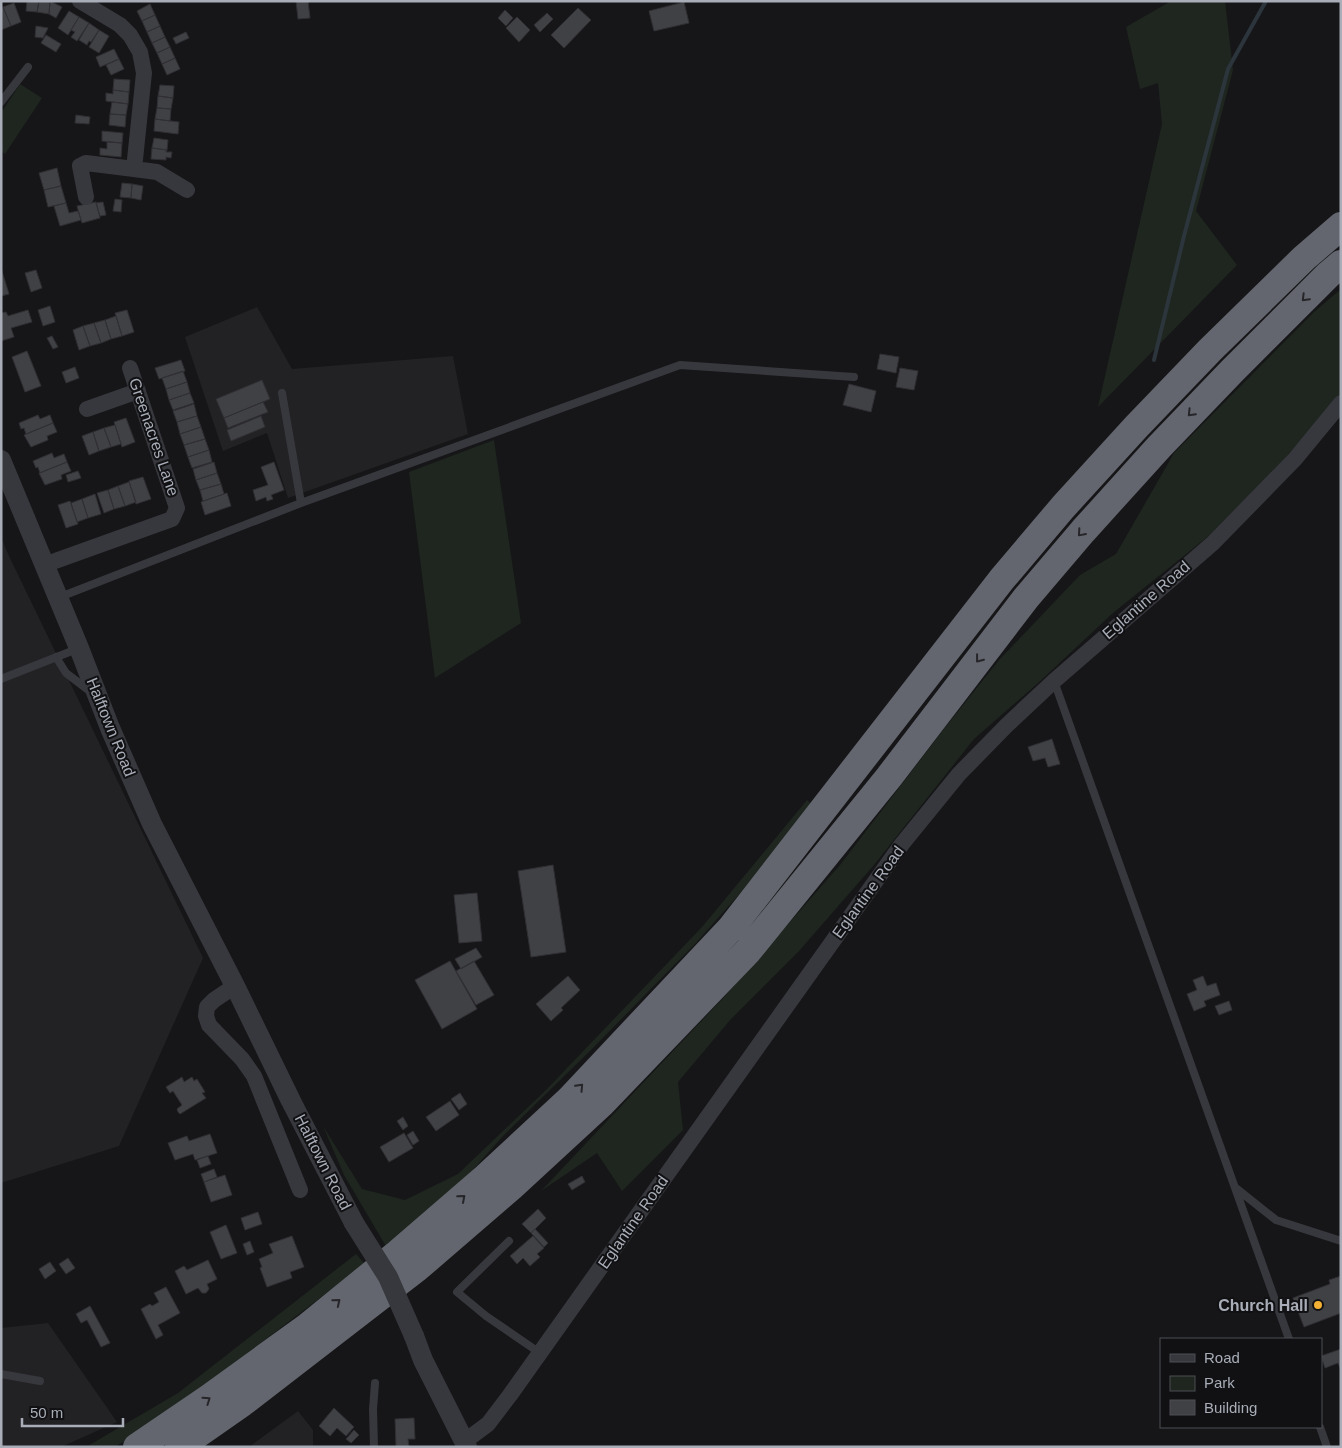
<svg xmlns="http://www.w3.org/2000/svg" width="1342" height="1448" font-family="Helvetica,sans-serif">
	<rect width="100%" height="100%" fill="#161618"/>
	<path fill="#222225" d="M257 307 292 369 453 356 468 434 288 498 267 433 223 451 185 337Z
		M1 537 9 556 203 958 119 1146 1 1183Z
		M48 1323 117 1422 61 1447H1V1328Z
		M298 1411 313 1430V1447H249Z"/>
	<path fill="#1e261f" d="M1171 1H1225L1233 70 1196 211 1237 265 1098 407 1162 124 1158 83 1140 89 1126 27Z
		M20 84 42 98 5 154 1 151V113Z
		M1341 289V395L1285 458 1211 534 1113 613 1037 684 974 739 874 865 799 951 731 1019 678 1082 683 1130 622 1191 597 1153 541 1191 724 997 840 865 947 725 999 660 1080 575 1116 554 1174 453 1314 312Z
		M494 440 521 623 435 678 409 472Z
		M807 800 811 804 742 891 695 944 592 1049 503 1136 454 1191 387 1248 344 1175 323 1126 362 1189 405 1200 458 1174 546 1090 702 927Z
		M356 1254 365 1264 176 1407 115 1447H86L178 1393Z"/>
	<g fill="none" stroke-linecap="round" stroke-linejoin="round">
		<path stroke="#2c353c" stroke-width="4" d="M1154 360 1184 236 1228 69 1266 1"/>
	</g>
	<path fill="#404145" stroke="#303034" d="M27 1H39L37 12 26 11Z
		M39 1H50L49 14 37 12Z
		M50 1 62 7 56 18 49 14Z
		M296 1H308L310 18 298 19Z
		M684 2 689 23 654 31 649 11Z
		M14 3 21 22 11 26 3 7Z
		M150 4 155 15 142 21 137 11Z
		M3 7 11 26 1 30V8Z
		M578 8 591 20 564 48 551 35Z
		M505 10 513 18 506 26 498 18Z
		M69 11 79 17 68 35 58 28Z
		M547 13 553 19 540 32 534 25Z
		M155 15 160 26 147 32 142 21Z
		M79 17 89 23 77 41 71 37 75 32 71 30Z
		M517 17 530 30 519 42 506 28Z
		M89 23 99 30 91 42 89 41 87 45 79 40Z
		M36 26 48 28 43 38 35 37Z
		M160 26 165 37 152 43 147 32Z
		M99 30 109 36 99 53 89 47Z
		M186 32 189 38 176 44 173 38Z
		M46 35 61 44 56 52 41 43Z
		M165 37 170 47 157 53 152 43Z
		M170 47 175 58 162 64 157 53Z
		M114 49 119 59 100 67 96 57Z
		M175 58 180 69 167 75 162 64Z
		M119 59 124 69 111 75 106 65Z
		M114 79 130 80 129 92 113 90Z
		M160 85 174 86 173 98 158 96Z
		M113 90 129 92 128 104 106 101V93L113 94Z
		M158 96 173 98 171 109 157 108Z
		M112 102 128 104 126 115 110 114Z
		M157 108 171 109 170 121 155 119Z
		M110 114 126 115 125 127 109 125Z
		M76 115 90 117 89 124 75 123Z
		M155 119 179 122 178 134 154 131Z
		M102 131 123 133 122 143 102 141Z
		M154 138 168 140 167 150 152 148Z
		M107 142 122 143 121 157 100 155V148L107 149Z
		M152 148 167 150 166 152H172L171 158 166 157V160L151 159Z
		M57 168 61 186 44 190 39 173Z
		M122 183 132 184 131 198 120 197Z
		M132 184 143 186 141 200 131 198Z
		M61 186 66 203 48 207 44 190Z
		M115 199 122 200 121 212 113 211Z
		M96 202 100 218 82 223 77 206Z
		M103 202 106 215 100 216 96 203Z
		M66 203 69 213 78 211 81 220 60 226 54 206Z
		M1 268 9 294 1 296Z
		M36 270 42 288 31 292 25 273Z
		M50 306 55 322 43 326 38 310Z
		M28 310 32 322 11 328 14 337 1 341V313L6 312 8 316Z
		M127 310 134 332 122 336 115 313Z
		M116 316 122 336 111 339 105 320Z
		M105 320 111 339 101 343 94 323Z
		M94 323 101 343 90 346 83 326Z
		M83 326 90 346 79 350 73 330Z
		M52 336 58 347 53 349 47 338Z
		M27 351 41 386 25 392 12 357Z
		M880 354 899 357 896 373 877 369Z
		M181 360 185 371 159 379 155 368Z
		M75 367 79 378 66 383 62 372Z
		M900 368 918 371 914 390 896 387Z
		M183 371 187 382 166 389 162 378Z
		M262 380 270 399 224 418 216 399Z
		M187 382 190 393 169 400 166 389Z
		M849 384 876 391 871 412 843 405Z
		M190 393 194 403 173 410 169 400Z
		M263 402 268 412 228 428 224 418Z
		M194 404 197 416 177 422 173 411Z
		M38 415 40 419 50 415 53 423 26 434 24 428 21 429 19 423Z
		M197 416 201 427 180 434 177 422Z
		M261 416 265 427 231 441 227 430Z
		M126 418 135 442 122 447 114 422Z
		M53 423 57 432 47 436 48 440 31 447 24 435Z
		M115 425 121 444 111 447 104 428Z
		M201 427 205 439 184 445 180 434Z
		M104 428 111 447 99 451 93 432Z
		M93 432 99 451 89 455 82 436Z
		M205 439 209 450 188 457 184 445Z
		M209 450 212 462 192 468 188 457Z
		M52 453 54 458 64 454 67 462 40 473 38 467 36 468 33 461Z
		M67 462 71 471 61 475 62 479 45 485 39 473Z
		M214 462 217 473 196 480 193 469Z
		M274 462 284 490 271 495 273 499 267 501 266 497 256 501 253 490 268 485 261 467Z
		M78 471 81 478 68 482 66 475Z
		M217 473 221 484 200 490 196 480Z
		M143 477 151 499 136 504 129 481Z
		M129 482 136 502 125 506 118 486Z
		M221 484 224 494 203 501 200 490Z
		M118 486 125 506 114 509 108 490Z
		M108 490 114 509 104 513 97 493Z
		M227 493 231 506 205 515 201 502Z
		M95 494 101 514 88 518 82 499Z
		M82 499 88 518 77 522 71 503Z
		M70 501 78 524 66 528 58 505Z
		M1052 739 1060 764 1048 767 1045 758 1033 761 1028 747Z
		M553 865 566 952 531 957 518 871Z
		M477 893 482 941 459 943 454 895Z
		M476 948 482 957 461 969 455 959Z
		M450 961 477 1009 442 1029 415 980Z
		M474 961 494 995 476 1005 456 971Z
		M568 976 580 990 561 1008 563 1010 551 1021 536 1004Z
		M1203 976 1207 986 1216 983 1220 995 1204 1001 1206 1006 1194 1011 1187 994 1197 990 1193 980Z
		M1229 1001 1232 1010 1219 1015 1215 1006Z
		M182 1077 184 1082 192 1077 194 1081 197 1079 205 1092 202 1093 206 1098 180 1114 178 1112 177 1109 182 1105 173 1091 170 1093 166 1087Z
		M460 1093 467 1104 459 1110 451 1099Z
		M450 1101 459 1115 436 1131 426 1117Z
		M403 1117 408 1126 403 1130 397 1121Z
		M413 1131 419 1141 413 1145 407 1135Z
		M404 1133 413 1148 389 1162 380 1147Z
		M210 1134 217 1153 195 1160 193 1154 175 1160 168 1143 187 1136 189 1141Z
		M208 1156 211 1164 200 1168 197 1160Z
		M214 1169 217 1177 204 1182 201 1174Z
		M225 1175 232 1195 211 1202 204 1182Z
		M582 1176 585 1182 572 1190 568 1184Z
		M538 1209 546 1218 531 1233 522 1224Z
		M258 1212 262 1224 245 1230 241 1218Z
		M226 1225 237 1253 221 1259 210 1232Z
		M535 1229 548 1243 544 1247 531 1233Z
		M292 1236 304 1267 290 1272 292 1278 267 1287 260 1268 262 1267 259 1259 273 1253 269 1244Z
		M533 1236 544 1248 537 1254 540 1257 530 1266 523 1258 517 1264 510 1256Z
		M250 1241 254 1252 247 1255 243 1244Z
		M68 1258 75 1268 66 1274 59 1264Z
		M208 1260 217 1279 207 1284 209 1289 206 1293H202L198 1288 186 1294 175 1271 184 1266 187 1270Z
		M50 1262 56 1271 45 1279 39 1269Z
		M1341 1276V1313L1304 1327 1293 1298 1330 1284 1329 1280Z
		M166 1287 180 1313 158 1325 163 1335 156 1339 141 1309 150 1304 152 1306 159 1302 154 1293Z
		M90 1306 110 1343 101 1347 87 1320 81 1323 76 1314Z
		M1341 1349V1370L1338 1363 1325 1368 1321 1356Z
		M334 1408 354 1427 346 1436 337 1428 330 1436 319 1426Z
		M414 1418 415 1439H408L409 1447H396L395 1419Z
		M354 1430 359 1435 351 1443 346 1439Z"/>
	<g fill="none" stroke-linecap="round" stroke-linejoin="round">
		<path stroke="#37383d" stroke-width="8" d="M1 102 28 67
			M282 393 301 503
			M60 597 301 503 680 365 854 377
			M56 657 66 673 91 692
			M1 679 77 649
			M1054 681 1289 1339
			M1237 1189 1276 1220 1341 1241
			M509 1241 457 1292 486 1316 540 1353
			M1 1374 40 1381
			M1320 1427 1327 1447
			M374 1447 373 1409 375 1383"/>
		<path stroke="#37383d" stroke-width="16" d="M80 1 120 25 130 35 140 52 144 73 134 169 157 172 187 190
			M86 197 80 166 86 163 134 169
			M87 409 138 391
			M44 565 172 519 177 508 130 368
			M235 986 214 1000 207 1007 206 1016 209 1025 242 1059 254 1076 300 1190
			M465 1441 488 1424 510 1395 650 1198 902 844 959 774 1007 725 1054 681 1213 543 1295 459 1341 403"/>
		<path stroke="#37383d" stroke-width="20" d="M1 460 79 648 110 728 152 824 235 986 291 1101 354 1223
			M414 1336 423 1360 467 1447"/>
		<path stroke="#63666e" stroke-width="28" d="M137 1447 209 1398 307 1327 398 1253 486 1177 569 1100 731 928 1002 579 1063 507 1136 427 1210 350 1304 258 1341 226
			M179 1447 242 1403 417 1268 511 1187 601 1104 748 951 889 777 1026 598 1083 531 1159 447 1232 371 1328 275 1341 264"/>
		<path stroke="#37383d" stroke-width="20" d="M354 1223 388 1277 414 1336"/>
	</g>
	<defs><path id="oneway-chevron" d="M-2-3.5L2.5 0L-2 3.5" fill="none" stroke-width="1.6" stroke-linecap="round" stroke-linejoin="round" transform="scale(1.25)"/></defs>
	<g stroke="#26262a">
		<use href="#oneway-chevron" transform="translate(1305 298) rotate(135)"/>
		<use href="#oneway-chevron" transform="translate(1191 413) rotate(134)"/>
		<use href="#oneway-chevron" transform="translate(1081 533) rotate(131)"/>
		<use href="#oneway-chevron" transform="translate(979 659) rotate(128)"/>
		<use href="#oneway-chevron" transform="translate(580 1087) rotate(-47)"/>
		<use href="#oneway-chevron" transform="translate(462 1198) rotate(-41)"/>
		<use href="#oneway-chevron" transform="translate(337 1302) rotate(-39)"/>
		<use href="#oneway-chevron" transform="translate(207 1400) rotate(-35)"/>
	</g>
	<circle fill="#f2b134" stroke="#111113" stroke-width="2" cx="1318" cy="1305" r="5"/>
	<g text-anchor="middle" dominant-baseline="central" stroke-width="4" stroke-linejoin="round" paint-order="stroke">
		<g font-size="16" fill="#a8adb8" stroke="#111113">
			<text transform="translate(154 437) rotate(71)">Greenacres Lane</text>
			<text transform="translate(1146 600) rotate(-41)">Eglantine Road</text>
			<text transform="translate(111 727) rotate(68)">Halftown Road</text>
			<text transform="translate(868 892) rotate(-54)">Eglantine Road</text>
			<text transform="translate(323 1162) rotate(63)">Halftown Road</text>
			<text transform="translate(633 1222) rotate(-55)">Eglantine Road</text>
		</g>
		<g font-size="16" font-weight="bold" fill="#a8adb8" stroke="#111113" text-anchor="end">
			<text x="1308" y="1305">Church Hall</text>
		</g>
	</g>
	<rect width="1342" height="1448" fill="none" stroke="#a8adb8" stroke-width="5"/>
	<rect x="1160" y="1338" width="162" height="90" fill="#111113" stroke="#4d4f55"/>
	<rect x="1170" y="1354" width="25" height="8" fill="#37383d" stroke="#4d4f55"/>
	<text x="1204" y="1363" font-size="15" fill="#a8adb8">Road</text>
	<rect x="1170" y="1376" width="25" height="15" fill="#1e261f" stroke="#4d4f55"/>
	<text x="1204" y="1388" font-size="15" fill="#a8adb8">Park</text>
	<rect x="1170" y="1400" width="25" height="15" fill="#404145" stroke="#4d4f55"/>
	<text x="1204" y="1413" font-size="15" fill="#a8adb8">Building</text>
	<path d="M22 1418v8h101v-8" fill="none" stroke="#a8adb8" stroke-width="2.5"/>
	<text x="30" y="1418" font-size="15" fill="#a8adb8" stroke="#111113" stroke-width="4" paint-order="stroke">50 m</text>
</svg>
